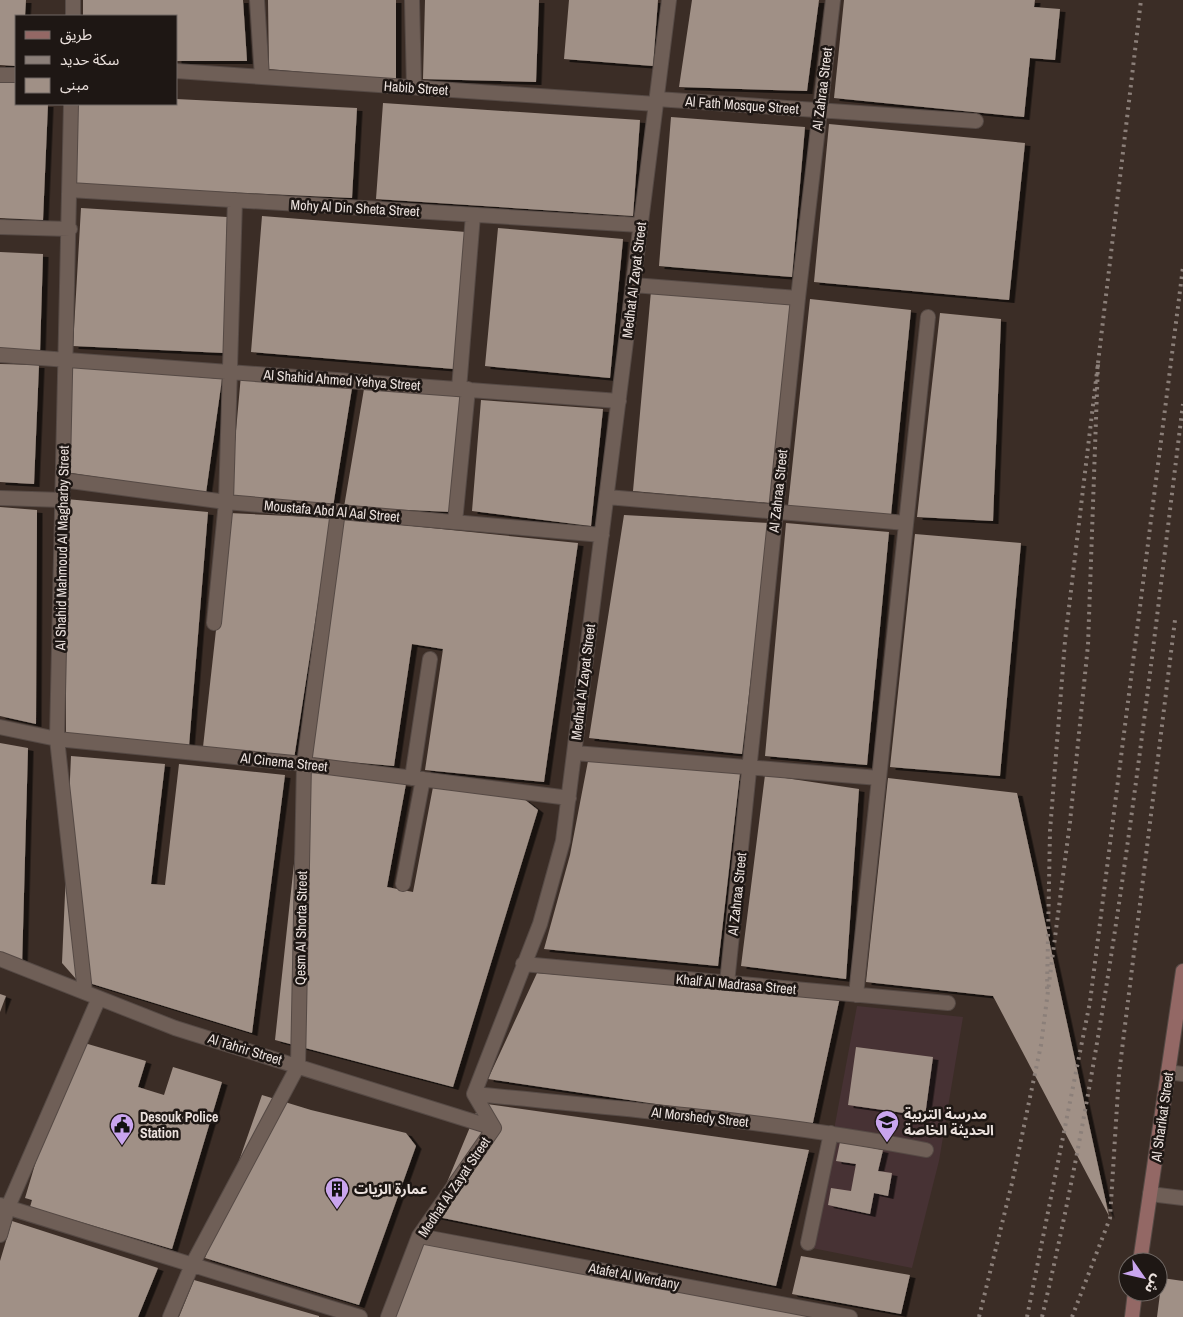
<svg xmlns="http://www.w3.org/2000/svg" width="1183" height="1317" font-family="'Archivo Narrow','Noto Sans Arabic',sans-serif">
	<defs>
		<filter id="shadow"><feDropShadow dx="5.5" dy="3" stdDeviation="0" flood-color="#0009"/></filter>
	</defs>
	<rect width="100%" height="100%" fill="#3b2d26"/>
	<path fill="#473234" d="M857 1006 963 1017 939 1161 912 1268 812 1248Z"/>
	<path fill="#a09086" filter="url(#shadow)" d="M0 0H26L25 16H16V66L0 65Z
		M83 0H243L247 61H176V16H83Z
		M268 0H396V80L269 69Z
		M425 0H539L536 82 423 79Z
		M569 0H658L653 66 564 59Z
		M692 0H819L807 91 679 87Z
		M844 0H1035L1034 7 1060 9 1055 60 1030 58 1024 117 834 98Z
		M0 83H16V104H48L43 220 0 218Z
		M176 99 357 108 352 198 74 185 78 104H176Z
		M383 103 640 120 633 216 376 199Z
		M671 117 805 127 792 277 659 266Z
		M829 124 1025 143 1009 300 814 282Z
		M81 208 227 217 224 353 73 346Z
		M262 216 466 232 454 369 251 352Z
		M498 228 623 239 610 378 485 366Z
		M0 252 43 254 40 353 0 351Z
		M651 291 790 303 771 503 633 491Z
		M810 299 911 310 891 515 788 506Z
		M940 313 1001 319 993 521 917 517Z
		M0 364 39 365 34 484 0 482Z
		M67 366 222 379 206 493 71 473Z
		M241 375 353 382 333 507 230 498Z
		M365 383 463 394 451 512 344 507Z
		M481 400 603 409 591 526 472 511Z
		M66 499 208 512 189 746 66 734Z
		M0 507 37 510 36 724 0 716Z
		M229 513 331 518 294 759 203 747Z
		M624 515 769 523 742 754 589 738Z
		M343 519 578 543 544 782 425 770 443 649 412 644 394 766 306 758Z
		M786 523 889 532 867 765 765 756Z
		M915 534 1021 543 1000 776 890 767Z
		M0 743 28 748 22 967 0 960Z
		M71 756 165 764 151 884 165 885 179 764 285 775 252 1033 76 979 62 963Z
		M588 761 740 773 718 966 544 949 570 855Z
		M304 771 406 784 387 887 413 892 433 787 524 799 538 810 453 1087 275 1040Z
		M765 775 859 789 846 979 741 966Z
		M888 778 1017 793 1109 1216 993 996 866 982Z
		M537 973 840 997 812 1127 488 1079Z
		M0 994 6 996 0 1012Z
		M81 1042 146 1061 138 1087 164 1095 173 1067 222 1082 172 1249 30 1207 32 1200 25 1198 70 1047Z
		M856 1047 933 1057 925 1116 848 1105Z
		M262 1095 311 1110 406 1133 416 1146 359 1305 205 1258Z
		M480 1103 809 1150 776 1286 433 1216Z
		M840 1142 883 1150 878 1171 892 1173 888 1196 874 1193 870 1214 828 1205 831 1188 851 1191 856 1164 836 1161Z
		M12 1221 158 1268 138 1317H0V1261Z
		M424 1239 837 1317H392Z
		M801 1256 910 1275 901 1314 792 1294Z
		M1162 1278 1183 1281V1317H1157Z
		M194 1280 319 1316V1317H179Z"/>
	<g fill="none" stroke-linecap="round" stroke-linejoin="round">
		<g stroke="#564a45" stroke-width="16">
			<path id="service" d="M1168 1072 1183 1074
				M1150 1194 1183 1198"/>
		</g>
		<g stroke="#564a45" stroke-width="16">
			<path id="minor" d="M73 0V16
				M257 0 262 77
				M412 0 414 87
				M176 71 656 104
				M0 75H16
				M657 99 976 121
				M71 104 57 739 85 992
				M70 190 640 225
				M0 227 70 229
				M633 285 798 298
				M0 355 619 401
				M459 389 473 215
				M63 480 226 502 602 535
				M607 497 906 523
				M0 498 63 500
				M455 522 468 389
				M214 623 226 502 235 200
				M0 727 57 739 304 764 569 798
				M575 753 879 778
				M412 778 430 659
				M403 884 423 779
				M0 959 175 1028 494 1128
				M523 964 948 1003
				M727 983 798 298 833 0
				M856 995 928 317
				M474 1094C625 1109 777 1121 926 1150
				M0 1205 360 1317
				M0 1235 8 1207 99 998
				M419 1236 850 1317
				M808 1243 831 1133
				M170 1317 192 1265 298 1066 304 764 338 511
				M388 1317 419 1236 494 1128 474 1094 540 924 563 841 669 0"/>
		</g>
		<g stroke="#564a45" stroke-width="16">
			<path id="secondary" d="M1140 1262 1183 971
				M1132 1317 1135 1292"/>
		</g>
		<use href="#service" stroke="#6f5f57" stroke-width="14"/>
		<use href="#minor" stroke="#6f5f57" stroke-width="14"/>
		<use href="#secondary" stroke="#936865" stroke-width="14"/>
		<path stroke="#8b7f79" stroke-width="4" stroke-dasharray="2.5 5" stroke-linecap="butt" d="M1098 363 1141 0
			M979 1317 1012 1183 1041 1045 1070 822 1088 645 1098 363 1065 641 1050 831 1047 990
			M1027 1317 1090 1002 1183 267
			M1042 1317C1113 1017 1145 710 1183 404
			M1072 1317 1110 1218 1119 1074 1175 620"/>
	</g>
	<defs>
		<g id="school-pin" transform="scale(1.25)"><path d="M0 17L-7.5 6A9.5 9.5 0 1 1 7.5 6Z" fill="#c9a5ee" stroke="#1e1714"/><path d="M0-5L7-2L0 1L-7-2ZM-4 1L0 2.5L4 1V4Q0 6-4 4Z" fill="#111"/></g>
		<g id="civic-pin" transform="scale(1.25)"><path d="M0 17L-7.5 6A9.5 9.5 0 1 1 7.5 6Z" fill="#c9a5ee" stroke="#1e1714"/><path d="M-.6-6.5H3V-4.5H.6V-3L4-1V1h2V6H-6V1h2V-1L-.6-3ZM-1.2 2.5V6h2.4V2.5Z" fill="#111"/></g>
		<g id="building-pin" transform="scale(1.25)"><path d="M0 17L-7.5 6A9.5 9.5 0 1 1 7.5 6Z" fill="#c9a5ee" stroke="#1e1714"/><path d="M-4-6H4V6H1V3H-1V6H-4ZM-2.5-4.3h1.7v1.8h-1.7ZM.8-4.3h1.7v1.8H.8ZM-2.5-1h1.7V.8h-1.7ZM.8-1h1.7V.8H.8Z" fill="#111"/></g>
	</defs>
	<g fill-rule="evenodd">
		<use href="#school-pin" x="887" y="1122"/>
		<use href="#civic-pin" x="122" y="1125"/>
		<use href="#building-pin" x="337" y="1189"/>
	</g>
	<g text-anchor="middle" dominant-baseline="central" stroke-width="5" stroke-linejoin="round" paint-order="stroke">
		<g font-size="14" fill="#ebe1dd" stroke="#1e1714">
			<text transform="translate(416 88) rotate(4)">Habib Street</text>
			<text transform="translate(822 89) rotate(-83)">Al Zahraa Street</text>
			<text transform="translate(742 105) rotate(4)">Al Fath Mosque Street</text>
			<text transform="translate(355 208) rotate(3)">Mohy Al Din Sheta Street</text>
			<text transform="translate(634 280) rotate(-83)">Medhat Al Zayat Street</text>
			<text transform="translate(342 380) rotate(4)">Al Shahid Ahmed Yehya Street</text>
			<text transform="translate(778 491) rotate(-84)">Al Zahraa Street</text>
			<text transform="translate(332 511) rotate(5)">Moustafa Abd Al Aal Street</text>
			<text transform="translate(62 548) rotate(-89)">Al Shahid Mahmoud Al Magharby Street</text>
			<text transform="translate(583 682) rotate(-83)">Medhat Al Zayat Street</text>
			<text transform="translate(284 762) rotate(6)">Al Cinema Street</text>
			<text transform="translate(737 894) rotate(-84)">Al Zahraa Street</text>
			<text transform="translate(301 928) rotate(-89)">Qesm Al Shorta Street</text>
			<text transform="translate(736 984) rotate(5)">Khalf Al Madrasa Street</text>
			<text transform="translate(245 1049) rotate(17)">Al Tahrir Street</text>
			<text transform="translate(700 1117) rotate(6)">Al Morshedy Street</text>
			<text transform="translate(1162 1117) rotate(-82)">Al Sharikat Street</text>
			<text transform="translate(454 1187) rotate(-56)">Medhat Al Zayat Street</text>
			<text transform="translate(634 1276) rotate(11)">Atafet Al Werdany</text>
		</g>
		<g font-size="14" font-weight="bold" fill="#ebe1dd" stroke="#1e1714" text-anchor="start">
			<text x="904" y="1114">مدرسة التربية<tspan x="904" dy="16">الحديثة الخاصة</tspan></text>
			<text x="140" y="1117">Desouk Police<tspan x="140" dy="16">Station</tspan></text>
			<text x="354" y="1189">عمارة الزيات</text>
		</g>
	</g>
	<rect x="15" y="15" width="162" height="90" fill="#1e1714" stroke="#706864"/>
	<rect x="25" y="31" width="25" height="8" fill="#936865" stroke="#706864"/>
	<text x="60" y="40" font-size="15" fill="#ebe1dd">طريق</text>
	<rect x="25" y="56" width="25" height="8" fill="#8b7f79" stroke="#706864"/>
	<text x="60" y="65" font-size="15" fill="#ebe1dd">سكة حديد</text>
	<rect x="25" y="78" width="25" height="15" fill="#a09086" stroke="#706864"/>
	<text x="60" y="90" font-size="15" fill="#ebe1dd">مبنى</text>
	<g transform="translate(1143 1277) rotate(124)"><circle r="24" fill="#1e1714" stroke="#706864"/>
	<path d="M0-4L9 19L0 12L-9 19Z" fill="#c9a5ee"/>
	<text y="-8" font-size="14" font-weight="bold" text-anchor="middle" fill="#ebe1dd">ش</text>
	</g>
</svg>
